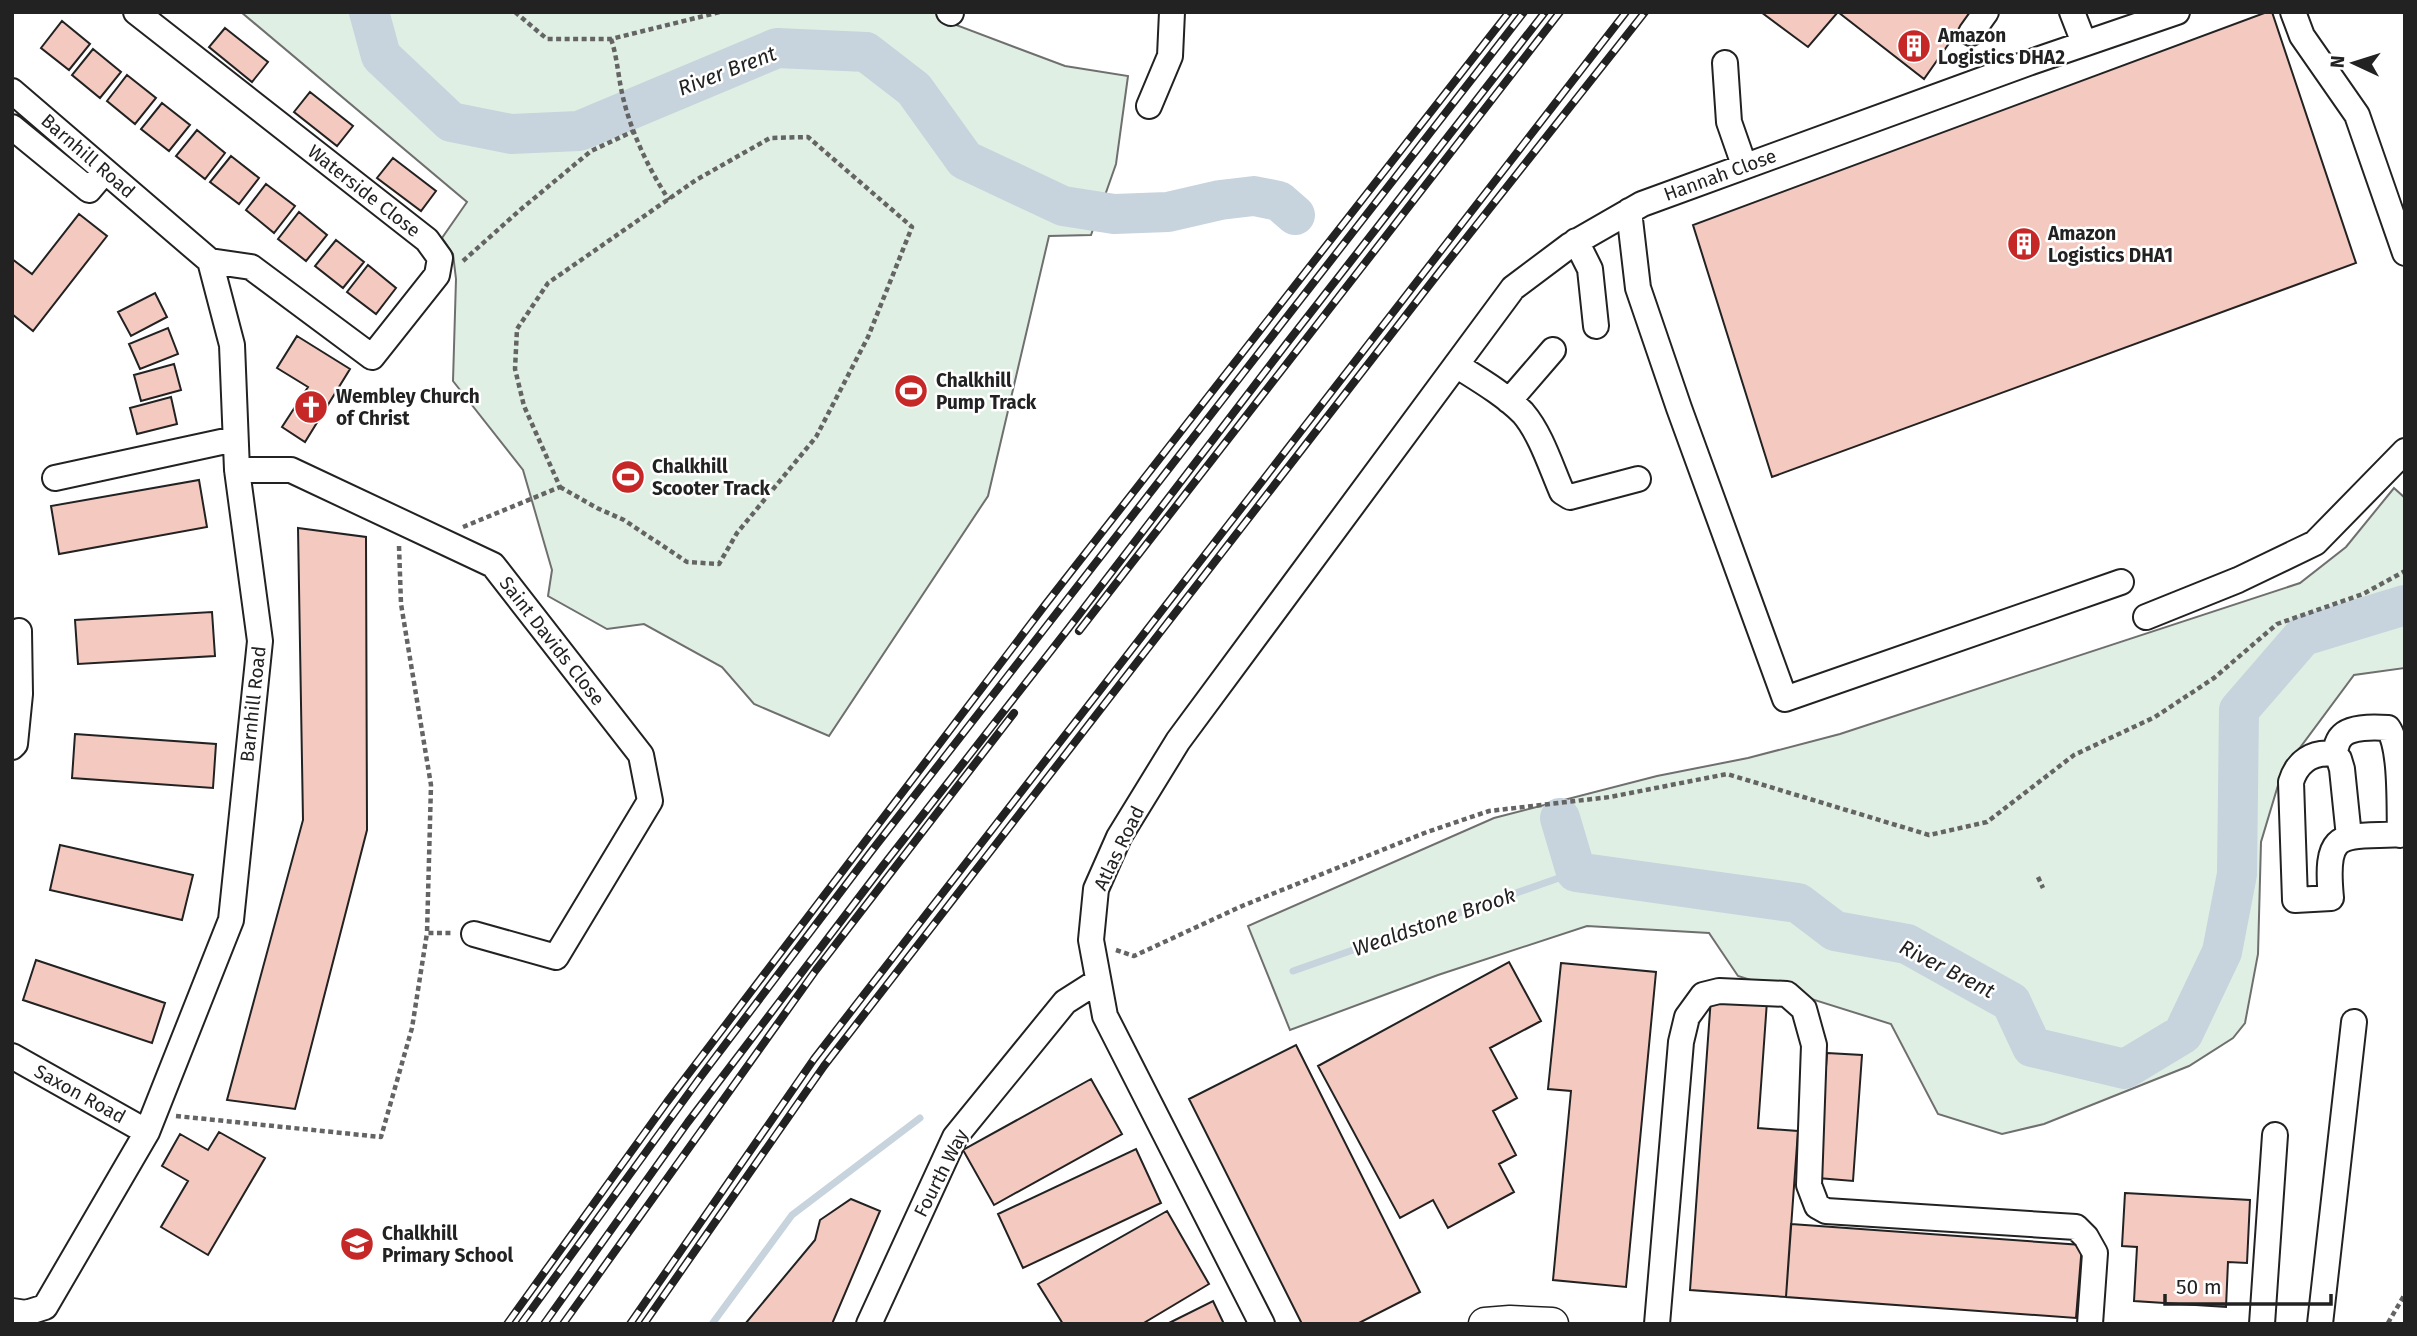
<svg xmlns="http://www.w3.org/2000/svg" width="2417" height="1336" font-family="'Fira Sans',sans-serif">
	<rect width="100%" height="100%" fill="#fff"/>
	<path fill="#e0efe3" stroke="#6f6f6f" stroke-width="2" d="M241 12H944L956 25 1065 66 1128 76 1116 164 1091 235 1049 236 988 496 829 736 754 704 722 667 644 624 607 629 548 596 552 570 523 470 453 381 456 279 453 254 442 238 467 202Z
		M2394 488 2405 498V668L2354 675 2282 772 2261 842 2258 954 2245 1023 2233 1038 2189 1066 2044 1124 2002 1134 1938 1114 1891 1024 1738 976 1709 933 1587 926 1438 975 1290 1030 1248 926 1494 818 1657 776 1748 758 1840 734 2300 583 2346 547Z"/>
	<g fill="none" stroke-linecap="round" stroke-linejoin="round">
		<path stroke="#c7d3dd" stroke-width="7" d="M1293 971 1576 872
			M712 1324 792 1215 920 1118"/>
		<path stroke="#c7d3dd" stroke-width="40" d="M369 12 381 56 451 122 511 134 579 131 777 48 866 52 914 89 965 160 1063 206 1114 214 1168 212 1220 200 1254 196 1279 201 1295 215
			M1560 818 1576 872 1798 903 1835 931 1907 944 2011 1002 2032 1047 2125 1069 2183 1034 2222 952 2237 874 2239 710 2303 636 2405 605"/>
	</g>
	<path fill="#f3c9c0" stroke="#222" stroke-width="2" d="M1761 12H1838L1808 47Z
		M1838 12H1971L1924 79Z
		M2267 12H2272L2356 263 1772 477 1693 225Z
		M62 21 90 44 69 70 41 48Z
		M225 28 268 62 252 82 209 47Z
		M93 49 121 72 100 98 72 75Z
		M127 75 156 98 135 124 107 101Z
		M310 92 353 126 337 146 294 112Z
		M162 103 190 125 169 151 141 129Z
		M197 130 225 153 205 179 176 156Z
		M231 156 259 178 239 204 210 182Z
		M393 158 436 191 421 211 377 178Z
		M266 184 295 206 274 233 246 210Z
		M299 212 327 235 306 261 278 239Z
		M79 214 107 236 33 331 12 314V259L32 274Z
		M336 240 364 262 343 288 315 266Z
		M368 265 396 288 376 314 347 292Z
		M155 293 167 317 131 336 118 312Z
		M168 328 178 354 140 369 129 344Z
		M297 336 350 369 305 442 282 427 308 387 277 368Z
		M174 364 181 390 141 401 134 375Z
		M171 397 177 424 137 434 130 408Z
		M199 480 207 527 59 554 51 506Z
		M298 528 366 537 367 830 295 1109 227 1100 303 820Z
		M212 612 215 656 78 664 75 620Z
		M75 734 216 744 213 788 72 778Z
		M60 845 193 875 182 920 50 890Z
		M36 960 165 1003 152 1043 23 1000Z
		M1509 962 1541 1021 1490 1048 1517 1098 1493 1111 1516 1155 1499 1164 1514 1192 1448 1228 1433 1200 1400 1218 1318 1066Z
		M1561 963 1656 972 1626 1287 1553 1280 1571 1091 1548 1089Z
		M1711 997 1767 1001 1758 1128 1798 1131 1786 1297 1690 1290Z
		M1296 1045 1420 1292 1357 1324H1302L1189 1099Z
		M1827 1053 1862 1055 1853 1181 1818 1178Z
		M1091 1079 1122 1134 994 1205 963 1150Z
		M219 1132 265 1158 208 1255 161 1227 188 1181 162 1166 180 1134 208 1150Z
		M1136 1149 1161 1203 1023 1268 998 1214Z
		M2125 1193 2250 1200 2247 1263 2228 1262 2226 1307 2134 1301 2137 1247 2122 1246Z
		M851 1199 880 1211 832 1324H745L815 1240 820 1220Z
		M1167 1211 1209 1284 1142 1324H1063L1038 1284Z
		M1791 1224 2082 1245 2076 1318 1786 1297Z
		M1213 1301 1224 1324H1167Z"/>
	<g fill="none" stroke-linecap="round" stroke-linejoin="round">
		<g stroke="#222" stroke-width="28">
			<path id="minor" d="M136 12 427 240 440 258 437 275 372 357 251 267 210 261
				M949 12 951 13
				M2072 12 2084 43
				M2293 12 2302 36 2357 115 2405 253
				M1971 33 1986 12
				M1725 63 1729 122 1744 165
				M12 91 210 261 232 345 237 470 260 641 231 920 147 1132 45 1307 26 1313 12 1311
				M1149 106 1170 56 1172 12
				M12 127 89 190 105 171
				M1629 211 1638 288 1679 408 1785 699 2121 582
				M1576 241 1590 269 1596 326
				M1456 365C1478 379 1504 394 1523 413 1541 434 1551 467 1562 492L1570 497 1638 479
				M1509 401 1553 350
				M237 470H291L493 565 641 755 650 801 556 957 474 934
				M55 478 235 439
				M2146 617 2238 580 2315 543 2405 451
				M12 747 15 744 20 694 19 631
				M2334 754C2336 748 2337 741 2341 737 2349 726 2376 727 2388 728 2402 748 2399 809 2400 835
				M2349 837 2342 769 2339 759 2334 754C2312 751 2297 762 2291 782L2295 900 2331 898C2324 825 2343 838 2405 834
				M12 1056 147 1132
				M869 1324 955 1137 1065 1002 1098 981
				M1262 1324 1105 1016 1091 940 1096 889 1119 837 1178 741 1513 288 1569 246 1642 204 2031 62 2177 12
				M1657 1324 1681 1042 1687 1017 1703 995 1719 991 1787 994 1804 1009 1814 1045 1809 1185 1817 1206 1826 1211 2076 1227 2086 1237 2095 1253 2090 1324
				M2262 1324 2275 1135
				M2320 1324 2354 1022"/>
		</g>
		<g stroke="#222" stroke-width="35">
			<path id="major" d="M1485 1324 1510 1322 1552 1324"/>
		</g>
		<path stroke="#646464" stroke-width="4.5" stroke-dasharray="5 3.5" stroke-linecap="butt" d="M515 12 547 39H611L720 12
			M611 39C617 56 618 75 622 93 630 130 648 168 669 200
			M463 261 520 210 591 151 634 131
			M463 527 560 487 524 406 515 369 517 329 548 283 696 180 770 138 808 137 912 227 868 337 816 437 737 533 719 564 687 562 624 520 597 508 560 487
			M399 546 401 604 431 785 427 933H452
			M2038 877 2043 888
			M1116 950 1134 956 1242 906 1427 832 1489 811 1610 797 1727 774 1929 835 1987 822 2074 755 2155 717 2214 678 2277 624 2363 594 2405 571
			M176 1116 381 1137 412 1028 427 933
			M2388 1323 2405 1294"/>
		<use href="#minor" stroke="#fff" stroke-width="24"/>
		<use href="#major" stroke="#fff" stroke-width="32"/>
		<g stroke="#222" stroke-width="8">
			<path id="rail" d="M1079 631 1560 12
				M507 1324 667 1102 1045 605 1509 12
				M521 1324 699 1079 870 853 1524 12
				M544 1324 688 1122 882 867 1068 629 1287 343 1545 12
				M563 1324 816 970 1014 713
				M630 1324 814 1059 1626 12
				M644 1324 824 1066 1441 270 1645 12"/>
		</g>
		<use href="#rail" stroke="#fff" stroke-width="5" stroke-dasharray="16" stroke-linecap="butt"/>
	</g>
	<defs>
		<g id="building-disc" transform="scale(1.75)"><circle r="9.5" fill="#c62828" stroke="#fff"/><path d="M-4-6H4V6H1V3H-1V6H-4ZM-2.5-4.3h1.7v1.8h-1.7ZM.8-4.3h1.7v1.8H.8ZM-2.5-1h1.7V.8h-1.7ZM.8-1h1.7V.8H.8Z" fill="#fff"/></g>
		<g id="stadium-disc" transform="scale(1.75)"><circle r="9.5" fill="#c62828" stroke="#fff"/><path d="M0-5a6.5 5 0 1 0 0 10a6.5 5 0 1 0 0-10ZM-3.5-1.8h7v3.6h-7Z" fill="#fff"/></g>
		<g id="church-disc" transform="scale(1.75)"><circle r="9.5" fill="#c62828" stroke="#fff"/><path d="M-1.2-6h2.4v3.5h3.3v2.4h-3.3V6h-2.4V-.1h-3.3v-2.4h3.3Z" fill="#fff"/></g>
		<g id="school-disc" transform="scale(1.75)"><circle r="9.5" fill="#c62828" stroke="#fff"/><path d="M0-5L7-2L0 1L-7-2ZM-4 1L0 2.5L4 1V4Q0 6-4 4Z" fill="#fff"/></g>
	</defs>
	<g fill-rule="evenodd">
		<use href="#building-disc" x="1914" y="46"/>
		<use href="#building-disc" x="2024" y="244"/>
		<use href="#stadium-disc" x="911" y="391"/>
		<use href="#church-disc" x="311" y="407"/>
		<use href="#stadium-disc" x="628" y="477"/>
		<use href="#school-disc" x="357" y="1244"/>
	</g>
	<g text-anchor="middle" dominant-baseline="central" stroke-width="5" stroke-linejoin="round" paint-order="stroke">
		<g font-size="19" font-weight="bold" fill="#222" stroke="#fff" text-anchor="start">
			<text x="1938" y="35">Amazon<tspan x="1938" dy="22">Logistics DHA2</tspan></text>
			<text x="2048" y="233">Amazon<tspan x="2048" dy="22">Logistics DHA1</tspan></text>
			<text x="936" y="380">Chalkhill<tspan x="936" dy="22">Pump Track</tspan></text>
			<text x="336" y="396">Wembley Church<tspan x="336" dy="22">of Christ</tspan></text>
			<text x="652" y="466">Chalkhill<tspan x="652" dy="22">Scooter Track</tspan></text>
			<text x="382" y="1233">Chalkhill<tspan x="382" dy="22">Primary School</tspan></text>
		</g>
		<g font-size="19" fill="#222" stroke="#fff">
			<text transform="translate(88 156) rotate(41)">Barnhill Road</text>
			<text transform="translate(1720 175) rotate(-20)">Hannah Close</text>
			<text transform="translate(364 191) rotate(38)">Waterside Close</text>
			<text transform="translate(552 641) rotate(52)">Saint Davids Close</text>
			<text transform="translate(253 704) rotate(-84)">Barnhill Road</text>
			<text transform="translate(1119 848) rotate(-64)">Atlas Road</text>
			<text transform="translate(80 1094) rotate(29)">Saxon Road</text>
			<text transform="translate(941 1173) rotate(-63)">Fourth Way</text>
		</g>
		<g font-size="21" font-style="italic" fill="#222" stroke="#fff">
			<text transform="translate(727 71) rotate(-21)">River Brent</text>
			<text transform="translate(1434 922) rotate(-19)">Wealdstone Brook</text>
			<text transform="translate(1947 969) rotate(27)">River Brent</text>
		</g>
	</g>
	<rect width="2417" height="1336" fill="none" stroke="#222222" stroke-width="28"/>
	<g transform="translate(2354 63) rotate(274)" stroke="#ffffff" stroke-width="5" paint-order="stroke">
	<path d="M0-5L12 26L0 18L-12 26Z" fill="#222222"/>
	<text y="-10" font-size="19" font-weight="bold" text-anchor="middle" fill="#222222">N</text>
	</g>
	<path d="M2165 1294v10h166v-10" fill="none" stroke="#222222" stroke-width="3.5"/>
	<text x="2176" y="1294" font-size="21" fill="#222222" stroke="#ffffff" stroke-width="5" paint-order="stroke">50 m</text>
</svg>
